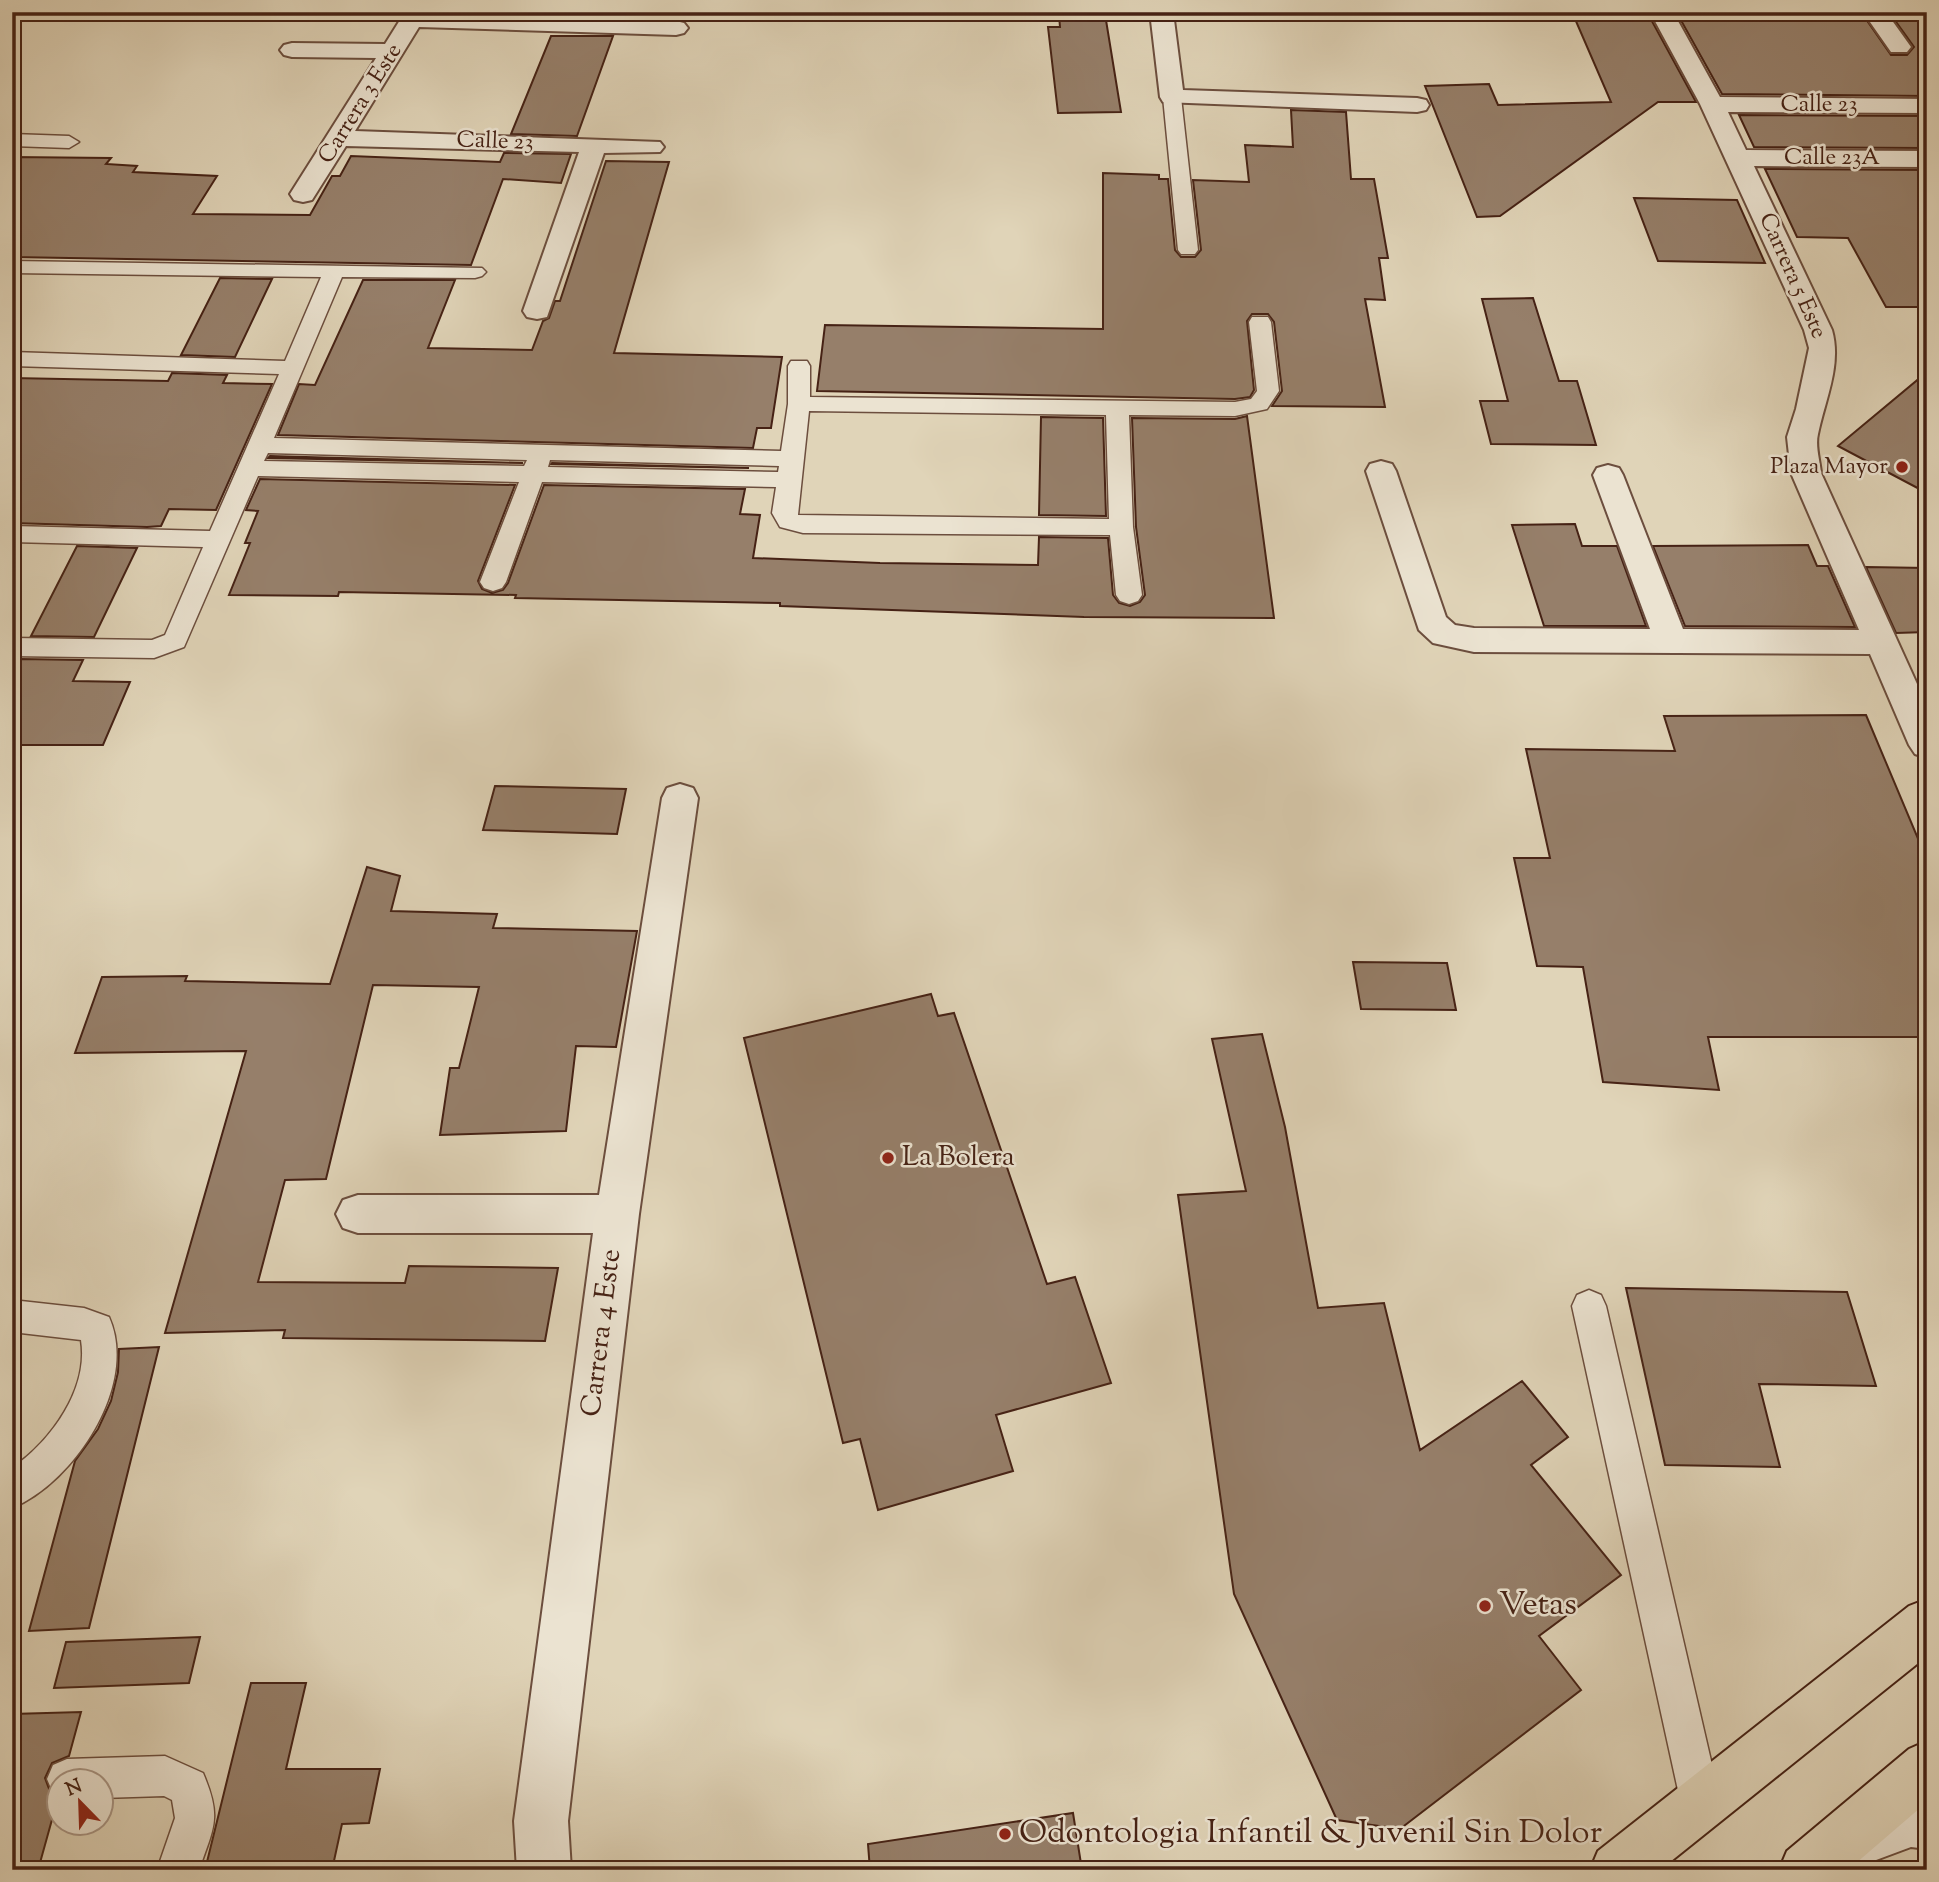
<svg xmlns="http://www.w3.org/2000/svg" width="1939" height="1882" font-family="'Sorts Mill Goudy',serif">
	<rect width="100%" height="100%" fill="#e0d4b8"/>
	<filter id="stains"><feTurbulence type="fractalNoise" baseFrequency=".00286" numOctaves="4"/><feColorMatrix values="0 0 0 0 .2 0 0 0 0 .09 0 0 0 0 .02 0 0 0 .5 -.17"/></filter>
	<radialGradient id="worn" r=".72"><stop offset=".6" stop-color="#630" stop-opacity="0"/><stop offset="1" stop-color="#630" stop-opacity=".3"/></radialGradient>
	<path fill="#967f6a" stroke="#462215" stroke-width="2" d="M1572 12H1647L1696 102H1658L1500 216 1477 217 1425 86 1489 84 1498 105 1611 102Z
		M1787 12H1861L1891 55H1907L1914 47 1889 12H1927V96L1722 94 1678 15 1788 16Z
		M1105 14 1121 112 1058 113 1048 27H1060L1059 15Z
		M551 36H613L577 136 511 134Z
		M1291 110 1346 112 1351 179H1374L1388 258H1379L1385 300 1365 299 1385 407 1272 406 1282 391 1274 322 1268 314H1252L1247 321 1254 390 1250 397 1235 399 817 391 825 325 1103 329V173L1159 175V179H1168L1175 250 1181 257H1195L1201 250 1193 180 1249 182 1245 145 1293 147Z
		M1739 115 1927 116V148L1754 147Z
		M504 153 571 154 561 183 503 179 471 265 12 257V157L111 158 106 164 137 166 133 172 217 176 193 214 310 215 332 176H340L351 156 500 162Z
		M606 161 669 162 614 353 782 357 771 428H757L753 448 278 435 299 384 315 385 363 280H455L428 348 532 350 543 321 549 318 555 301H560Z
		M1765 169 1927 170V307H1886L1848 238 1797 237Z
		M1634 198 1737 200 1765 263 1658 261Z
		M220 278 272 279 235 357 181 355Z
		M1533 298 1559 381H1577L1596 445 1491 444 1480 401H1508L1482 299Z
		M1927 372V493L1838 446Z
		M172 373 227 375 223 383 272 384 216 510 169 509 161 526 147 527 12 523V378L168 381Z
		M1247 416 1274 618 1084 617 780 606V603L515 598 516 595 339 592 338 596 229 595 250 543H245L258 511 246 510 260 479 515 485 478 581 482 589 492 593 503 590 508 583 544 485 745 489 740 514 760 515 753 558 880 563 1038 565 1039 537 1108 538 1113 595 1119 603 1130 606 1140 602 1145 595 1136 527 1132 418 1235 419Z
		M1041 417 1103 418 1106 516 1039 515Z
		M270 456 523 463 268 458Z
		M552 463 749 468 551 464Z
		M1575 524 1582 546H1617L1646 626H1544L1512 525Z
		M1808 545 1817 566H1828L1855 627 1685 626 1653 546Z
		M77 546 137 548 94 637 31 636Z
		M1866 567 1927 568V632L1896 633Z
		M20 659 83 660 73 681 130 682 103 745H12V673Z
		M1866 715 1927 860V1037H1708L1719 1090 1603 1082 1583 967 1537 966 1514 858H1550L1526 749 1675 751 1664 716Z
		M495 786 626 789 617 834 483 830Z
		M367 867 400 876 391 911 497 914 493 928 637 931 616 1047 576 1046 566 1131 440 1135 450 1068H459L479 987 373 985 326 1179 285 1180 258 1282 405 1283 409 1266 558 1268 545 1341 283 1338 285 1330 165 1333 246 1051 75 1053 102 977 187 976 185 981 330 984Z
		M1353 962 1447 963 1456 1010 1361 1009Z
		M931 994 938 1016 954 1013 1047 1284 1075 1277 1111 1383 996 1415 1013 1471 878 1510 860 1439 843 1443 744 1038Z
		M1262 1034 1285 1127 1318 1308 1384 1303 1420 1450 1522 1381 1568 1437 1531 1465 1621 1575 1539 1636 1581 1690 1400 1829 1337 1820 1234 1594 1178 1195 1246 1191 1212 1039Z
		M1626 1288 1847 1292 1876 1386 1759 1384 1780 1467 1665 1465Z
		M159 1347 89 1628 29 1631 75 1461 98 1429 111 1401 118 1372 119 1349Z
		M200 1637 189 1683 54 1688 66 1642Z
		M251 1683H306L286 1769H380L369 1823 342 1824 332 1870H205Z
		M81 1712 69 1756 52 1763 45 1778 51 1794 58 1798 38 1870H12V1714Z
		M1073 1813 1082 1870H870L868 1844Z"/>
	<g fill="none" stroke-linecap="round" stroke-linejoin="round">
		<g stroke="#6c4e3e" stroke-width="3">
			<path id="service" d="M1172 91 1181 97 1198 250 1195 254H1181L1178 250 1163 97Z
				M12 134 69 136 79 142 69 148 12 146Z
				M12 261 482 268 486 272 482 276 475 278 342 277 274 438 781 451 788 404V366L791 361H807L810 366V397L1235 402 1251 399 1257 391 1249 322 1252 317H1268L1271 322 1279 391 1267 409 1235 416 1129 415 1133 527 1142 595 1138 601 1129 604 1120 601 1116 595 1110 535 803 533 780 527 772 513 776 487 542 482 506 582 502 588 493 591 484 588 480 582 519 482 258 476 184 647 154 658 12 656V638L152 640 165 635 203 547 12 542V526L210 531 279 374 12 366V352L285 361 321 277 12 273ZM809 411 1106 415 1109 519 798 515ZM268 453 527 460 524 466 264 461ZM550 460 779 466 778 472 548 467Z
				M1589 1290 1601 1295 1606 1306 1721 1804 1715 1818 1701 1824 1687 1818 1681 1804 1572 1306 1577 1295Z
				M12 1300 84 1308 109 1317C139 1384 75 1482 12 1508V1468C51 1441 89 1389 81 1340L12 1332Z
				M165 1756 203 1773C222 1818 214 1826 199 1870H157L175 1818 172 1800 164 1796 102 1798V1780H60V1796L53 1793 47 1779 53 1765 67 1759Z"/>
		</g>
		<g stroke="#6c4e3e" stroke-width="4">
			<path id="minor" d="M405 12 676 21 684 23 688 28 684 33 676 35 419 27 355 131 660 142 664 147 660 152 604 153 547 317 537 319 527 317 523 311 579 152 346 146 312 200 303 202 294 200 290 194 376 58 292 57 284 55 280 50 284 45 292 43 385 44Z
				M1150 12H1173L1183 90 1417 98 1426 100 1429 105 1426 110 1417 112 1163 102 1160 97Z
				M1650 12H1673L1720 97 1927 99V113L1728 112 1746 150 1927 151V167L1754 166 1832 330C1842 365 1825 400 1818 434 1815 446 1820 461 1821 473L1927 706V758L1915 754 1909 745 1870 654 1474 652 1433 643 1419 630 1366 471 1370 464 1381 461 1392 464 1396 471 1446 617 1455 625 1474 628 1650 629 1593 475 1597 468 1608 465 1619 468 1623 475 1683 629 1859 630 1791 473 1787 437 1796 409 1809 348 1804 330 1700 104Z
				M1863 12H1886L1911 47 1907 52H1891Z
				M680 784 693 788 698 798 639 1214 568 1821 571 1870H517L514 1821 593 1233H358L343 1228 336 1214 343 1200 358 1195H599L662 798 667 788Z"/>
		</g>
		<g stroke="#6c4e3e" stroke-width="4">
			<path id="tertiary" d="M1911 1793 1927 1795V1849L1911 1847 1852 1869 1833 1861 1825 1842 1833 1823Z"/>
		</g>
		<g stroke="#462215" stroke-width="4">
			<path id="primary" d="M1927 1599V1656L1660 1870H1590L1598 1851 1909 1606Z
				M1927 1741V1802L1848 1870H1779L1787 1851 1909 1749Z"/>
		</g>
		<use href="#service" fill="#ebe3d1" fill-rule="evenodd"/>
		<use href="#minor" fill="#ebe3d1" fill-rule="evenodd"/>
		<use href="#tertiary" fill="#ebe3d1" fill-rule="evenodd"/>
		<use href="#primary" fill="#e0d4b8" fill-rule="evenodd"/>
	</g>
	<g fill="#8f2418" stroke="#ebe3d1" stroke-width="2.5">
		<circle cx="1902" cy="467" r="7"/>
		<circle cx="888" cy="1158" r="7"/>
		<circle cx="1485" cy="1606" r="7"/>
		<circle cx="1005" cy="1834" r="7"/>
	</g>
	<g text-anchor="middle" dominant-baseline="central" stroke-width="5" stroke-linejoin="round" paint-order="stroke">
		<g font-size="23" fill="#462215" stroke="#ebe3d1">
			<text transform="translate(361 104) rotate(-58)">Carrera 3 Este</text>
			<text x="1819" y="105">Calle 23</text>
			<text transform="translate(495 142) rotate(2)">Calle 23</text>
			<text x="1832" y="158">Calle 23A</text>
			<text transform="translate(1792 276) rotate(66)">Carrera 5 Este</text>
		</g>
		<g font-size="23" fill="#462215" stroke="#ebe3d1" text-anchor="end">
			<text x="1888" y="467">Plaza Mayor</text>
		</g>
		<g font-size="28" fill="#462215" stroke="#ebe3d1" text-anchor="start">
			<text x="902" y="1158">La Bolera</text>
		</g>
		<g font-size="28" fill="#462215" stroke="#ebe3d1">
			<text transform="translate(602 1333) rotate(-83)">Carrera 4 Este</text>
		</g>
		<g font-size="33" fill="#462215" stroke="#ebe3d1" text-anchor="start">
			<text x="1499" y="1606">Vetas</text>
			<text x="1019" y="1834">Odontologia Infantil &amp; Juvenil Sin Dolor</text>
		</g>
	</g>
	<rect width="1939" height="1882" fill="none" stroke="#e0d4b8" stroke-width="42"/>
	<rect x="14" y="14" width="1911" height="1854" fill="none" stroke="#462215" stroke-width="3.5"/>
	<rect x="21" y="21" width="1897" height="1840" fill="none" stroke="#462215" stroke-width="2"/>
	<g transform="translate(80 1802) rotate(337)"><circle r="33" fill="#ebe3d1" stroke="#a99686" stroke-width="2"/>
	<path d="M0-5L12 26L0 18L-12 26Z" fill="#8f2418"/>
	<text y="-10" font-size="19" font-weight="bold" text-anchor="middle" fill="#462215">N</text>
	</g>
	<rect width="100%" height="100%" filter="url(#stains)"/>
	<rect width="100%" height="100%" fill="url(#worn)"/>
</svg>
